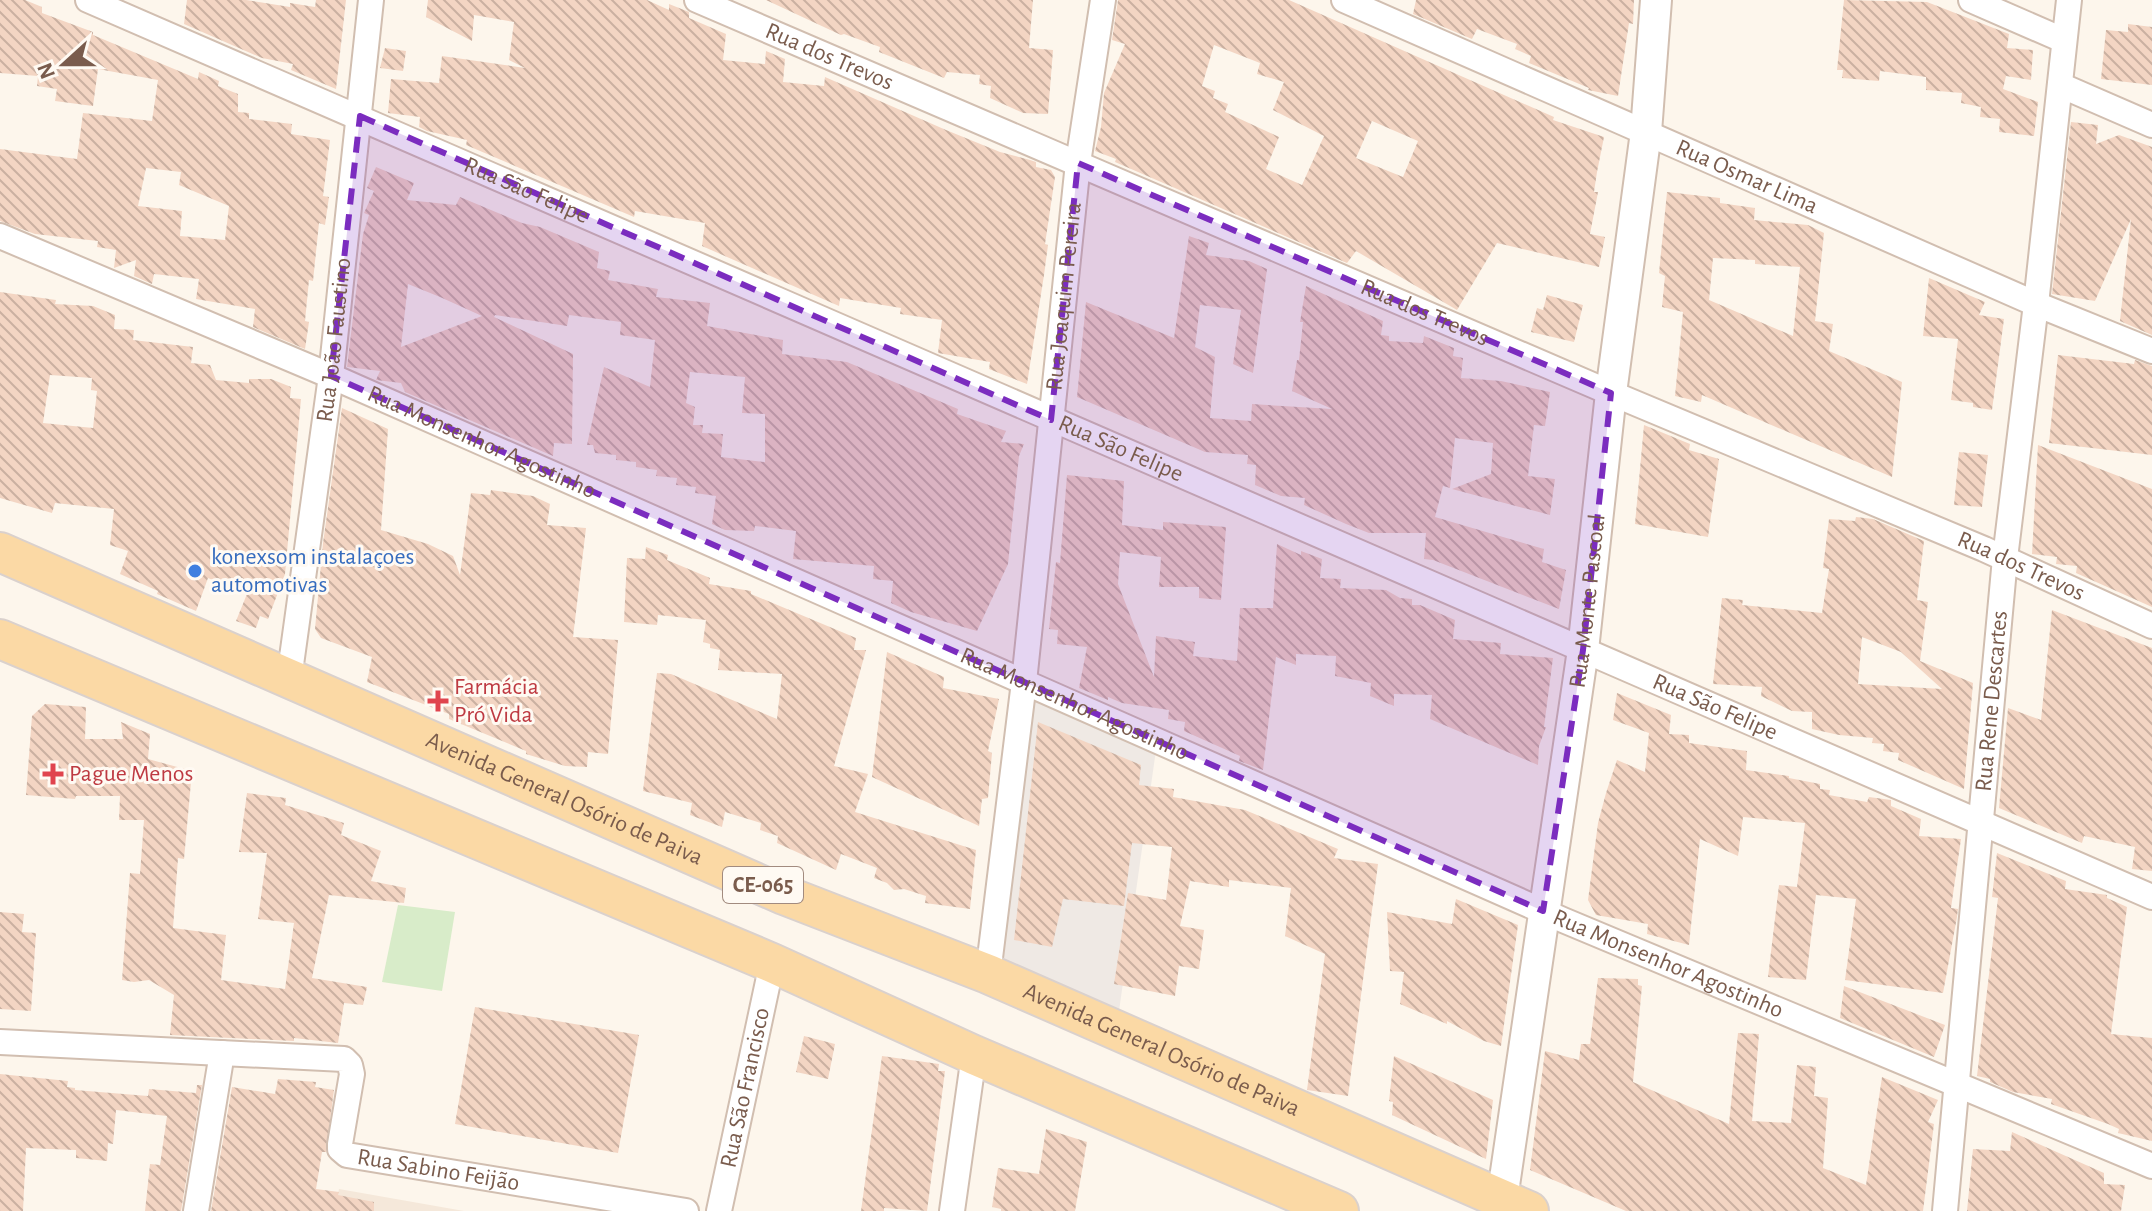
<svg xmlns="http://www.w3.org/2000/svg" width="2152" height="1211" font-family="'Alegreya Sans',sans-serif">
	<defs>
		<pattern id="building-back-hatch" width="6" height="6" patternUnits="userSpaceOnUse" patternTransform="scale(2)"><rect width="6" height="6" fill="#f3d5c3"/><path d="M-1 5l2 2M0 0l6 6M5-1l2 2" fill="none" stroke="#cab0a1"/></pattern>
	</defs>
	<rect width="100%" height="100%" fill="#fdf6ec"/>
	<path fill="#f5e8da" d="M339 1189 464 1211H335Z"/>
	<path fill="#efe9e4" d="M1034 698 1156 750 1119 1011 1001 961Z"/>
	<path fill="#d8ecc9" d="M398 905 455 912 442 991 382 982Z"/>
	<path fill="url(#building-back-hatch)" fill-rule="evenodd" d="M0 0H25L42 7V13L93 32V35L198 79 199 72 219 81 218 86 238 94V112L249 113V119L292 124 291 134 330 140 323 196 329 197 325 225 319 223 313 281 309 280 305 321 309 322 305 349 253 327 255 309 196 299 199 279 154 274 152 284 134 276 136 260 114 268 116 250 97 247 98 241 35 234 0 221V149L77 159 83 113 152 121 158 80 98 69 93 106 55 101 57 89 37 86 38 76 0 73ZM146 168 181 172 179 185 229 206 225 240 180 236 182 211 138 206Z
		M187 0H246L290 7V3L315 7 316 0H346L336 89 291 70 293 64 262 58 184 24Z
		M428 0H647L669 10V4L689 12V18L726 34 723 60 765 64 766 51 785 59 783 82 824 86 825 77 946 130 1000 152 1030 160 1036 162V167L1051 170 1055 177 1045 244 1048 245 1044 275 1027 384 989 369 990 362 938 353 942 320 900 314 901 308 840 298 839 306 702 246 705 223 635 211 634 217 466 145 467 140 427 131 419 127 420 117 388 113 391 79 439 83 442 56 525 68 509 60 514 22 474 15 472 41 426 17Z
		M766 0H1033L1029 48 1053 50 1048 114 1023 113 990 98 991 86 979 84 980 75 947 72 944 78 879 52 880 47 844 34 841 35Z
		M1118 0H1289L1554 117 1553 120 1604 137 1597 172 1594 192H1598L1590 234 1605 237 1599 267 1497 243 1457 310 1356 251 1347 263 1115 162 1116 159 1095 151 1101 127 1104 93 1125 44 1112 40ZM1214 45 1260 63 1257 74 1284 82 1273 110 1324 136 1302 185 1266 169 1279 137 1225 112 1228 104 1213 98 1215 91 1202 86ZM1372 121 1418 141 1403 177 1356 158Z
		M1416 0H1634L1633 24 1629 23 1618 96 1588 90 1589 88 1529 63 1531 56 1515 49 1517 44 1477 29 1472 39 1413 14Z
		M1844 0 1927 2 2009 34 2007 48 2033 50 2031 80 2006 76 2003 89 2038 102 2034 136 1999 132 2000 119 1980 117 1981 107 1961 103 1962 93 1926 90V77L1880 71 1879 81 1842 78 1843 70H1837Z
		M2128 24 2152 27V85L2101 79 2106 30 2128 32Z
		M385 48 406 51 403 71 380 68Z
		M2071 122 2098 125 2096 144 2119 135 2152 147V335L2120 321 2131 219 2095 301 2052 294Z
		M376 167 414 183 407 200 456 205 460 197 522 223 540 227 599 252 597 268 610 271 608 280 658 289 656 297 710 303 707 326 783 340 782 354 847 362 958 409 957 414 1006 431 1001 442 1024 444 1019 456 1008 564 977 631 911 612 891 603 893 581 873 579 874 566 793 559 796 531 755 526 754 531 725 530 712 524 716 496 695 493 696 487 676 485 677 478 656 476 657 470 636 467V462L616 460V455L595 453 593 445H587L604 367 650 387 655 340 620 335 621 322 569 315 567 326 495 315 494 317 573 354 572 444 554 443 553 456 405 392 401 383 376 380 380 371 347 367 363 234 369 215 364 213 374 191 367 188ZM408 284 440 297 482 316 401 347ZM690 372 745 377 742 413 765 414V462L721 457 723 434 702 433 703 425H693L695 407 686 403Z
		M1667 192 1720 198V203L1755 208 1754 220 1808 225 1824 233 1815 321 1833 324 1829 351 1902 382 1892 477 1702 395 1701 402 1675 396 1683 312 1662 307 1665 276 1659 273ZM1713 258 1755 260V264L1800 267 1793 336 1709 300Z
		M1189 236 1209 243 1206 255 1249 261 1267 269 1253 373 1233 364 1241 310 1200 305 1195 347 1215 357 1210 418 1251 421 1252 404 1332 409 1292 391 1297 360H1299L1303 322H1300L1306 286 1383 321 1381 335 1389 336V341L1423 343 1424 336 1454 348 1453 356 1463 358 1461 378 1501 381 1550 392 1545 426 1534 425 1528 476 1555 479 1550 515 1452 489 1491 474 1493 443 1455 438 1450 488 1443 486 1435 517 1544 549 1542 562 1566 570 1559 609 1433 560 1424 559 1426 533H1369L1346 524 1304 505 1305 498 1281 496 1255 485 1256 465 1247 464 1248 455 1205 452 1077 397 1086 302 1174 338Z
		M1929 278 1985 302 1979 315 2004 319 1992 410 1973 407V403L1951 400 1958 339 1923 336Z
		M0 292 56 300 55 304 93 306 115 315 114 329 134 330 133 340 193 347 191 363 210 365 216 380 249 383V379H271L291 387 290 398 301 399 285 574 268 619 260 616 256 628 236 621 247 594 208 578 196 611 157 594 158 591 120 574 128 551 110 545 114 509 55 503 52 513 0 498ZM50 375 92 378 91 390 97 391 93 428 43 423Z
		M1547 295 1583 305 1574 342 1531 332 1537 308 1543 310Z
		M2058 355 2134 364 2135 360 2152 366V455L2049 443Z
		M342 408 388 429 381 530 428 544 453 556 460 575 471 493 490 495 491 490 533 496 550 504 547 525 586 528 573 637 618 640 608 754 588 752 587 767 565 766 526 754V751L449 719V714L367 682 372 657 321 638 315 629 323 543Z
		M1644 425 1690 444 1689 450 1719 459 1708 537 1635 524Z
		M2038 445 2152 489V607L2076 573 2077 566 2056 564 2057 557 2032 554Z
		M1959 452 1988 455 1982 507 1954 505Z
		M1067 475 1124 481 1122 525 1163 530V522L1226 527 1221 600 1199 598V587H1159L1161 557 1120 552 1118 584 1154 677 1156 636 1195 642 1193 656 1237 661 1240 608H1273L1277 544 1301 555V551L1322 559 1320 578 1341 579 1340 588 1386 590 1400 598 1412 599V605H1420L1455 620 1453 639 1501 643 1500 654 1553 658 1544 727H1546L1539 746 1538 765 1430 719 1432 695 1394 694V706L1370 696 1371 683 1335 676 1336 656 1296 654V665L1276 657 1263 770 1239 761 1240 756 1184 731 1185 722 1168 719 1169 710 1122 703 1108 697V700L1079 688 1087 647 1057 644 1058 630 1049 629 1056 562 1060 563Z
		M1856 517 1873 519 1924 541 1917 600 1928 602 1920 661 1973 683 1964 789 1898 760 1899 753 1883 751 1884 744 1872 743 1873 738 1839 735 1812 729V712L1792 711 1761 696 1762 687 1713 684 1722 598 1743 600 1742 605 1822 613 1829 569 1823 568 1829 519 1855 521ZM1862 637 1901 652 1942 689 1858 684Z
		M646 547 668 555 667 560 710 578 709 584 751 591V594L856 638 854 650H866L834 766 868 774 855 812 976 850 970 909 925 903 926 896 904 889 894 890 887 883 874 878 877 868 841 854 836 870 777 843 778 836 760 830 761 823 725 812 722 827 690 815 692 803 643 791 657 673 671 674 777 719 782 674 718 670 720 650 710 648V644L703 642 706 620 658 615 657 625 624 622 627 558 645 559Z
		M2052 610 2152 648V871L2132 869 2135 847 2084 836 2082 843 1999 808 2008 708 2041 720Z
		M887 652 944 677 943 688 999 699 988 751 992 753 988 798 982 799 979 826 872 777Z
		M1617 693 1671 715 1669 734 1689 735V743L1747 751 1746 770 1789 776V778L1820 784V789L1830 790 1829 795 1867 802 1869 797 1891 800V806L1921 819 1919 836 1961 839 1951 908 1958 909 1957 917 1943 993 1845 980 1856 899 1816 895 1806 980 1768 977 1779 885 1797 887 1805 823 1743 817 1738 856 1700 839 1689 945 1647 934 1648 924 1596 915 1588 900 1598 823 1606 793 1617 760 1645 772 1649 733 1613 720Z
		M45 704 86 707 85 739H123L121 722 150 734 148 759 192 771 184 859 178 858 173 928 226 935 221 980 285 989 294 923 258 919 267 853 239 852 247 793 286 798 285 805 344 823 341 835 381 851 371 881 406 888 404 903 329 895 312 978 367 987 363 1005 344 1003 338 1043 294 1038V1041L170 1035 174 995 149 980 134 982 122 980 130 873 140 874 144 820H119L120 796H76L75 799 26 795 32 716Z
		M1038 722 1141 765 1139 785 1174 789 1173 797 1245 810 1338 849 1334 858 1378 864 1348 1096 1307 1090 1325 954 1285 936 1291 888 1229 880V887L1190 881 1180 926 1204 930 1199 969 1179 966 1175 996 1114 984 1128 893 1166 900 1172 847 1132 843 1124 906 1063 899 1052 947 1014 940Z
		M1997 853 2066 881 2065 889 2107 895V898L2127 907 2111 1034 2152 1038V1141L2118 1133 2119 1129 2108 1124 2051 1104 2052 1099 2013 1092 1990 1082V1079L1977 1076 1998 898 1992 897Z
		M1456 899 1518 925 1501 1046 1484 1041 1447 1021V1024L1400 1004 1404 972 1390 971 1387 912 1452 924Z
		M0 912 24 914 22 932 36 933 31 1011 0 1009Z
		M1598 978 1638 979V985L1642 986 1633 1082 1729 1124 1738 1033 1759 1034 1752 1121 1791 1123 1797 1065 1816 1067 1814 1096 1828 1098 1823 1168 1866 1185 1882 1077 1938 1100 1928 1122 1934 1124 1923 1211H1626L1530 1170 1545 1051 1579 1060 1581 1044H1590Z
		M1844 986 1945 1025 1934 1057 1840 1018Z
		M475 1007 639 1035 618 1153 455 1124Z
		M804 1036 835 1044 828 1079 796 1072Z
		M882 1056 939 1064 938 1071H945L927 1211 884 1208V1211H861Z
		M1394 1056 1493 1100 1486 1159 1392 1115 1393 1102 1389 1101Z
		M0 1074 68 1081 67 1087 75 1088V1090L148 1096 149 1089 196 1093 197 1085H202L181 1211H145L150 1164 160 1165 167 1116 116 1110 113 1144 108 1143 107 1161 76 1158V1150L26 1148 23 1211H0Z
		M278 1079 316 1082 315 1087 334 1090 326 1152H322L316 1189 339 1192 338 1195 374 1202V1211H211L232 1087 275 1094Z
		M1046 1129 1087 1142 1075 1211H1001V1209L992 1207 998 1168 1039 1174Z
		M2012 1132 2104 1173V1184L2125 1185 2121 1211H1967L1973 1149 2010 1151Z"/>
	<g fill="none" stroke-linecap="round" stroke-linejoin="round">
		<g stroke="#d1beb0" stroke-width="28">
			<g id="minor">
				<path id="s1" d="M88 0 2152 897"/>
				<path id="s2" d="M697 0 1611 393 1984 549 2152 626"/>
				<path id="s3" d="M1344 0 2036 304 2152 351"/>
				<path d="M1971 0 2063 40"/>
				<path d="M2060 85 2152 125"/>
				<path id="s4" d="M0 236 331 376 1563 920 2152 1166"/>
				<path id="s5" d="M289 679 331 376 371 0"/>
				<path id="s6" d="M988 974 1024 682 1078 163 1103 0"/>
				<path id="s7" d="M0 1042 344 1059 350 1065 352 1074 340 1144V1149L347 1155 686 1211"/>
				<path d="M196 1211 222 1053"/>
				<path id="s8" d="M719 1211 772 963"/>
				<path d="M952 1211 974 1055"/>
				<path id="s9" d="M1945 1211 2005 558 2036 304 2069 0"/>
			</g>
		</g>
		<g stroke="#d1beb0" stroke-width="34">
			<g id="tertiary">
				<path id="s10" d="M1502 1199 1583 650 1611 393 1646 132 1656 0"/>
			</g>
		</g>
		<g stroke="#dad1cd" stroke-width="42">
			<g id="primary">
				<path id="s11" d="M0 552 784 895 988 974 1529 1211"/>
				<path d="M0 639 772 963 974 1055 1339 1211"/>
			</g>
		</g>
		<use href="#minor" stroke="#fff" stroke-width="24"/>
		<use href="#tertiary" stroke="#fff" stroke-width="30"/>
		<use href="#primary" stroke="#fbd9a5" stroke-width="38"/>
	</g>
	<path fill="#7b2cbf" fill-opacity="0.2" stroke="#7b2cbf" stroke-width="6" stroke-dasharray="16 10" stroke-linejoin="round" d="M360 116 1051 420 1078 163 1611 393 1583 650 1543 911 331 376Z"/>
	<circle fill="#3f7fe0" stroke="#fffaf3" stroke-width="3" cx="195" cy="571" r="8"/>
	<g fill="#e0444e" stroke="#fffaf3" stroke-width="3">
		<path d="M434 689h8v8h8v8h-8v8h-8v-8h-8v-8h8z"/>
		<path d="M49 762h8v8h8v8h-8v8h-8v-8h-8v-8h8z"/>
	</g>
	<g text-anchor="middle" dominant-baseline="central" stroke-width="6" stroke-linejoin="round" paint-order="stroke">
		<rect fill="#fffaf3" stroke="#a28b7f" stroke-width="2" x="723" y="867" width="80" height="36" rx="6"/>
		<g font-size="22" font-weight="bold" fill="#7a5c4d">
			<text x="763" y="885">CE-065</text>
		</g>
		<g font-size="24" fill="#7a5c4d" stroke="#fffaf3">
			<text stroke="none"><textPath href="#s2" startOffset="144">Rua dos Trevos</textPath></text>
			<text stroke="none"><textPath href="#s3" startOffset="440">Rua Osmar Lima</textPath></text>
			<text stroke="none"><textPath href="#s1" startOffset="478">Rua São Felipe</textPath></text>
			<text stroke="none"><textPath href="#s6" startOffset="682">Rua Joaquim Pereira</textPath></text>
			<text stroke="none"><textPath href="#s2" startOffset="792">Rua dos Trevos</textPath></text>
			<text stroke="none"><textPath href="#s5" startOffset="342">Rua João Faustino</textPath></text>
			<text stroke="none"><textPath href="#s4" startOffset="524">Rua Monsenhor Agostinho</textPath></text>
			<text stroke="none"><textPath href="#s1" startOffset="1126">Rua São Felipe</textPath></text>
			<text stroke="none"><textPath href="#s2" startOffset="1440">Rua dos Trevos</textPath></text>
			<text stroke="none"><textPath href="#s10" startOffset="604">Rua Monte Pascoal</textPath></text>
			<text stroke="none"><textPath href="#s9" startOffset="512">Rua Rene Descartes</textPath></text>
			<text stroke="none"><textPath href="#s4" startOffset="1172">Rua Monsenhor Agostinho</textPath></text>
			<text stroke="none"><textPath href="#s1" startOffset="1774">Rua São Felipe</textPath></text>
			<text stroke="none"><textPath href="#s11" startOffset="616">Avenida General Osório de Paiva</textPath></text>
			<text stroke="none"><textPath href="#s4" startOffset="1820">Rua Monsenhor Agostinho</textPath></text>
			<text stroke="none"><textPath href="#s11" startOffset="1264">Avenida General Osório de Paiva</textPath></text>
			<text stroke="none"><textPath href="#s8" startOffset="126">Rua São Francisco</textPath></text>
			<text stroke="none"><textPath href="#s7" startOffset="540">Rua Sabino Feijão</textPath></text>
		</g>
		<g font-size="24" fill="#366cbe" stroke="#fffaf3" text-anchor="start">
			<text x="211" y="557">konexsom instalaçoes<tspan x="211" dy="28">automotivas</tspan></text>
		</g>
		<g font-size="24" fill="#be3a42" stroke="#fffaf3" text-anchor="start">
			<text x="454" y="687">Farmácia<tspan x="454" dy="28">Pró Vida</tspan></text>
			<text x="69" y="774">Pague Menos</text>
		</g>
	</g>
	<g transform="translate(64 64) rotate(249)" stroke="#fffaf3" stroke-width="6" paint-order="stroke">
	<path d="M0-6L14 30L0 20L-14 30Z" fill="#7a5c4d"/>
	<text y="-12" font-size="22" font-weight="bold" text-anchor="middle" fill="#7a5c4d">N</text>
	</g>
</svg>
